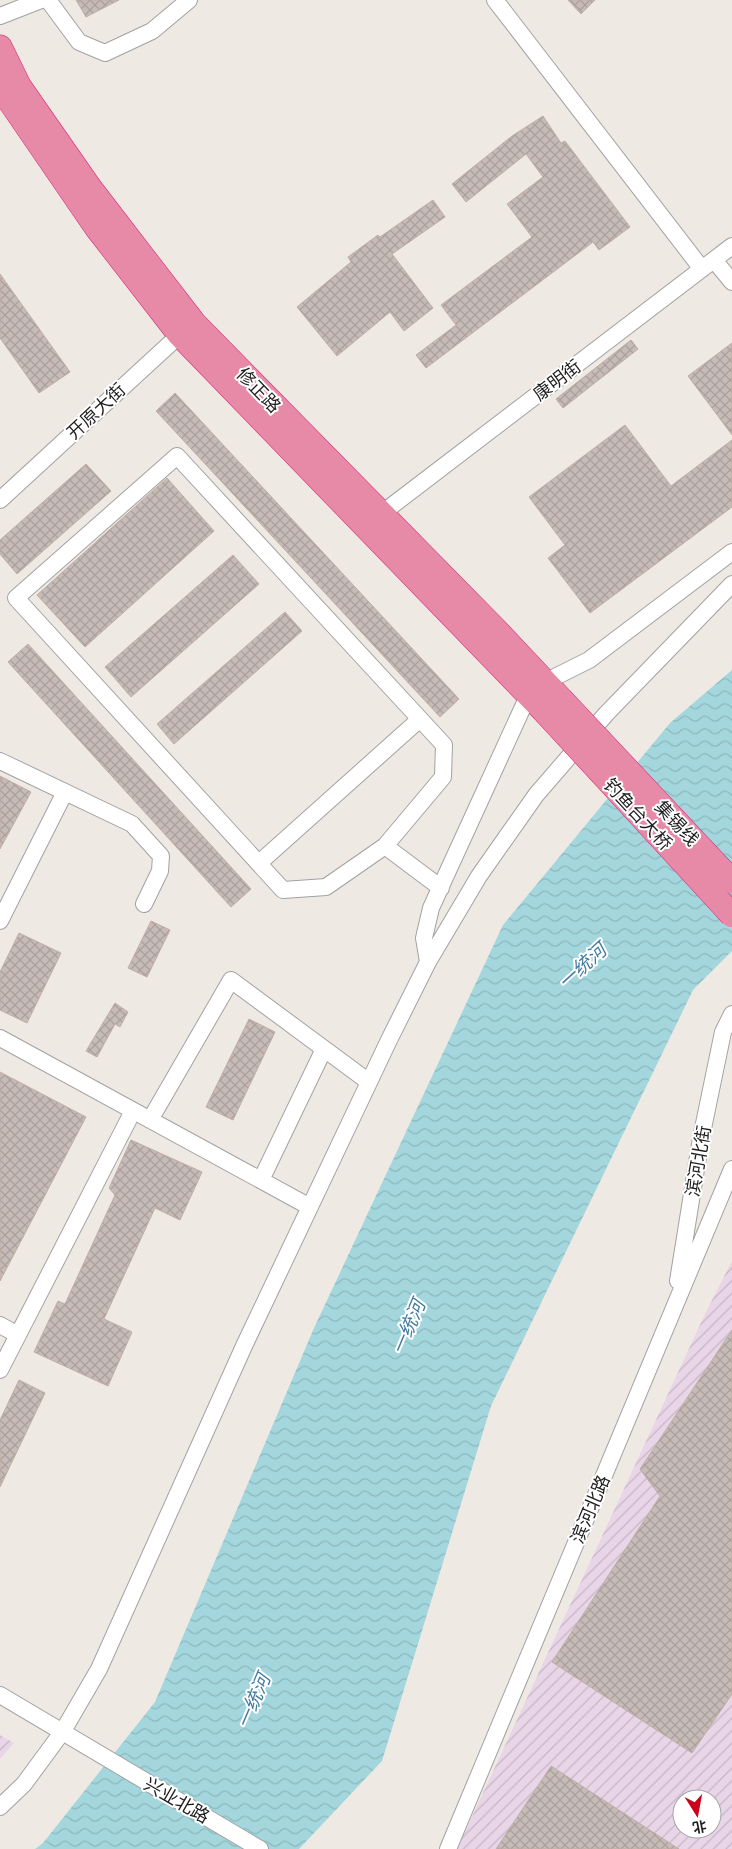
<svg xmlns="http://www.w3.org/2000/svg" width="732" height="1849" font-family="'PT Sans','Noto Sans SC',sans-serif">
	<defs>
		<pattern id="industrial-furrows" width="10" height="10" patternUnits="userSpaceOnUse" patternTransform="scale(1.25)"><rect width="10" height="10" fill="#e8d5e7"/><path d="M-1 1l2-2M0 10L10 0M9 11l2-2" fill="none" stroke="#c7b6c6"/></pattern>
		<pattern id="water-waves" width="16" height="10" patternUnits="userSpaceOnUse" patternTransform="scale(1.25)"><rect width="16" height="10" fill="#a3d7dd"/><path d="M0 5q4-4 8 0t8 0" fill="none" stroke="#8cb8bd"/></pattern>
		<pattern id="building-cross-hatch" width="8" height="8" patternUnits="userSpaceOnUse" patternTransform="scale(1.25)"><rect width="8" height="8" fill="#c6bbb7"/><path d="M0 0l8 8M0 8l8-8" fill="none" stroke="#aaa09d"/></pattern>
	</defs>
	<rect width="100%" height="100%" fill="#efe9e3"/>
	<path fill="url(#industrial-furrows)" fill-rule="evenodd" d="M732 1261V1849H457L706 1312ZM682 1799H712V1829H682Z
		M0 1735 14 1743 0 1759Z"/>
	<path fill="url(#water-waves)" d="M732 670V951L693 990 491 1406 382 1761 299 1849H35L43 1843 155 1702 314 1328 503 925 670 723Z"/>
	<path fill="url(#building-cross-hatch)" stroke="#c1aea5" d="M76 0H119L86 17Z
		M568 0H595L581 14Z
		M543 116 561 143 565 141 630 227 599 250 593 242 426 368 416 355 456 325 441 305 532 237 507 204 543 177 526 154 466 202 452 184 512 136Z
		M433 200 445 217 392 254 433 308 404 331 390 312 337 356 297 307 351 262 348 257 378 235 380 237Z
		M0 274 70 372 39 393 0 338Z
		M631 340 638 349 563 408 556 399Z
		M732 343V435L688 376Z
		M175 393 459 699 440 717 156 411Z
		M625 425 671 486 732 440V507L590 613 548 558 565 545 529 497Z
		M86 464 111 491 17 574 0 554V540Z
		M167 478 214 531 85 647 37 595Z
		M233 555 259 584 131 697 105 667Z
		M285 612 302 631 174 744 157 724Z
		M28 644 251 889 231 907 8 662Z
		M0 776 31 792 0 849Z
		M151 921 170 930 147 977 128 968Z
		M19 933 61 953 27 1023 0 1010V972Z
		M115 1003 128 1012 120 1027 115 1024 97 1057 86 1051Z
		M249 1019 275 1032 233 1120 206 1107Z
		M0 1072 86 1117 0 1281Z
		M131 1140 202 1172 180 1220 155 1208 104 1319 132 1332 108 1386 34 1352 58 1301 65 1304 115 1195 109 1188Z
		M732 1330V1694L692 1753 552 1662 660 1496 640 1469Z
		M19 1380 45 1393 0 1487V1420Z
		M551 1766 679 1849H496Z"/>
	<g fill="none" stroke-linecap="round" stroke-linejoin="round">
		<g stroke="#a2a2a2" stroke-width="18">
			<path id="minor" d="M48 0 79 42 105 53 152 31 189 0
				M495 0 702 269
				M0 16 41 0
				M714 260 732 282
				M0 500 186 329
				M381 514 732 246
				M0 761 132 824 161 856 160 871 144 904
				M385 846 326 887 283 890 16 598 177 456 444 745 443 777 385 846 441 888
				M259 863 420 719
				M0 921 65 792
				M428 962 479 876 536 795 606 714 732 584
				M0 1038 310 1207
				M150 1120 231 980 369 1082
				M261 1180 324 1049
				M678 1281 701 1138 723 1032 732 1014
				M0 1325 18 1335
				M0 1370 133 1111
				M0 1695 260 1849
				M0 1807 24 1784 63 1731 99 1669 244 1346 389 1040 428 962 424 938 431 908 528 696 545 682 589 660 732 552
				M448 1849 732 1169"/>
		</g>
		<g stroke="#db2279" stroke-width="25">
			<path id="highway" d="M0 47 19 86 90 188 194 323 497 631 561 699
				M0 87 96 227 179 334 545 712"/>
		</g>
		<use href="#minor" stroke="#fff" stroke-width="16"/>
		<use href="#highway" stroke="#e78aa7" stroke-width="24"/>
		<g stroke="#db2279" stroke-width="25" stroke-linecap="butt">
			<path id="highway-bridge" d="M561 699 732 881
				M545 712 732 915"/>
		</g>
		<use href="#highway-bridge" stroke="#e78aa7" stroke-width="24"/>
	</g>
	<g text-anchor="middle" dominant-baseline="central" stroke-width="4" stroke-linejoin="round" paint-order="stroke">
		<g font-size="18" fill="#1e1e1e" stroke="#fff">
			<text transform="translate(557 380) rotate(-37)">康明街</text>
			<text transform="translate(259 390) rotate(46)">修正路</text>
			<text transform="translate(96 411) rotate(-43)">开原大街</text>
			<text transform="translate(638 814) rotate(47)">钓鱼台大桥</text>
			<text transform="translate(677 823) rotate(47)">集锡线</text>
			<text transform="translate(698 1161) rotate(-80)">滨河北街</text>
			<text transform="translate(590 1509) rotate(-67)">滨河北路</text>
			<text transform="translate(177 1800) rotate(30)">兴业北路</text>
		</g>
		<g font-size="19" font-style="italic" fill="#437c9e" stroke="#fff">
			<text transform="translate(582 966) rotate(-42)">一统河</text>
			<text transform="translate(408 1327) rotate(-67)">一统河</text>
			<text transform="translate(253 1701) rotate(-67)">一统河</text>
		</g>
	</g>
	<g transform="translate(697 1814) rotate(169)"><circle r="24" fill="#ffffff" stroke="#a5a5a5"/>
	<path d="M0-4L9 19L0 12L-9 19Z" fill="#cb001a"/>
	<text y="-8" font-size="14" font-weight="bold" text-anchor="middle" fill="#1e1e1e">北</text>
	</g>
</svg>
